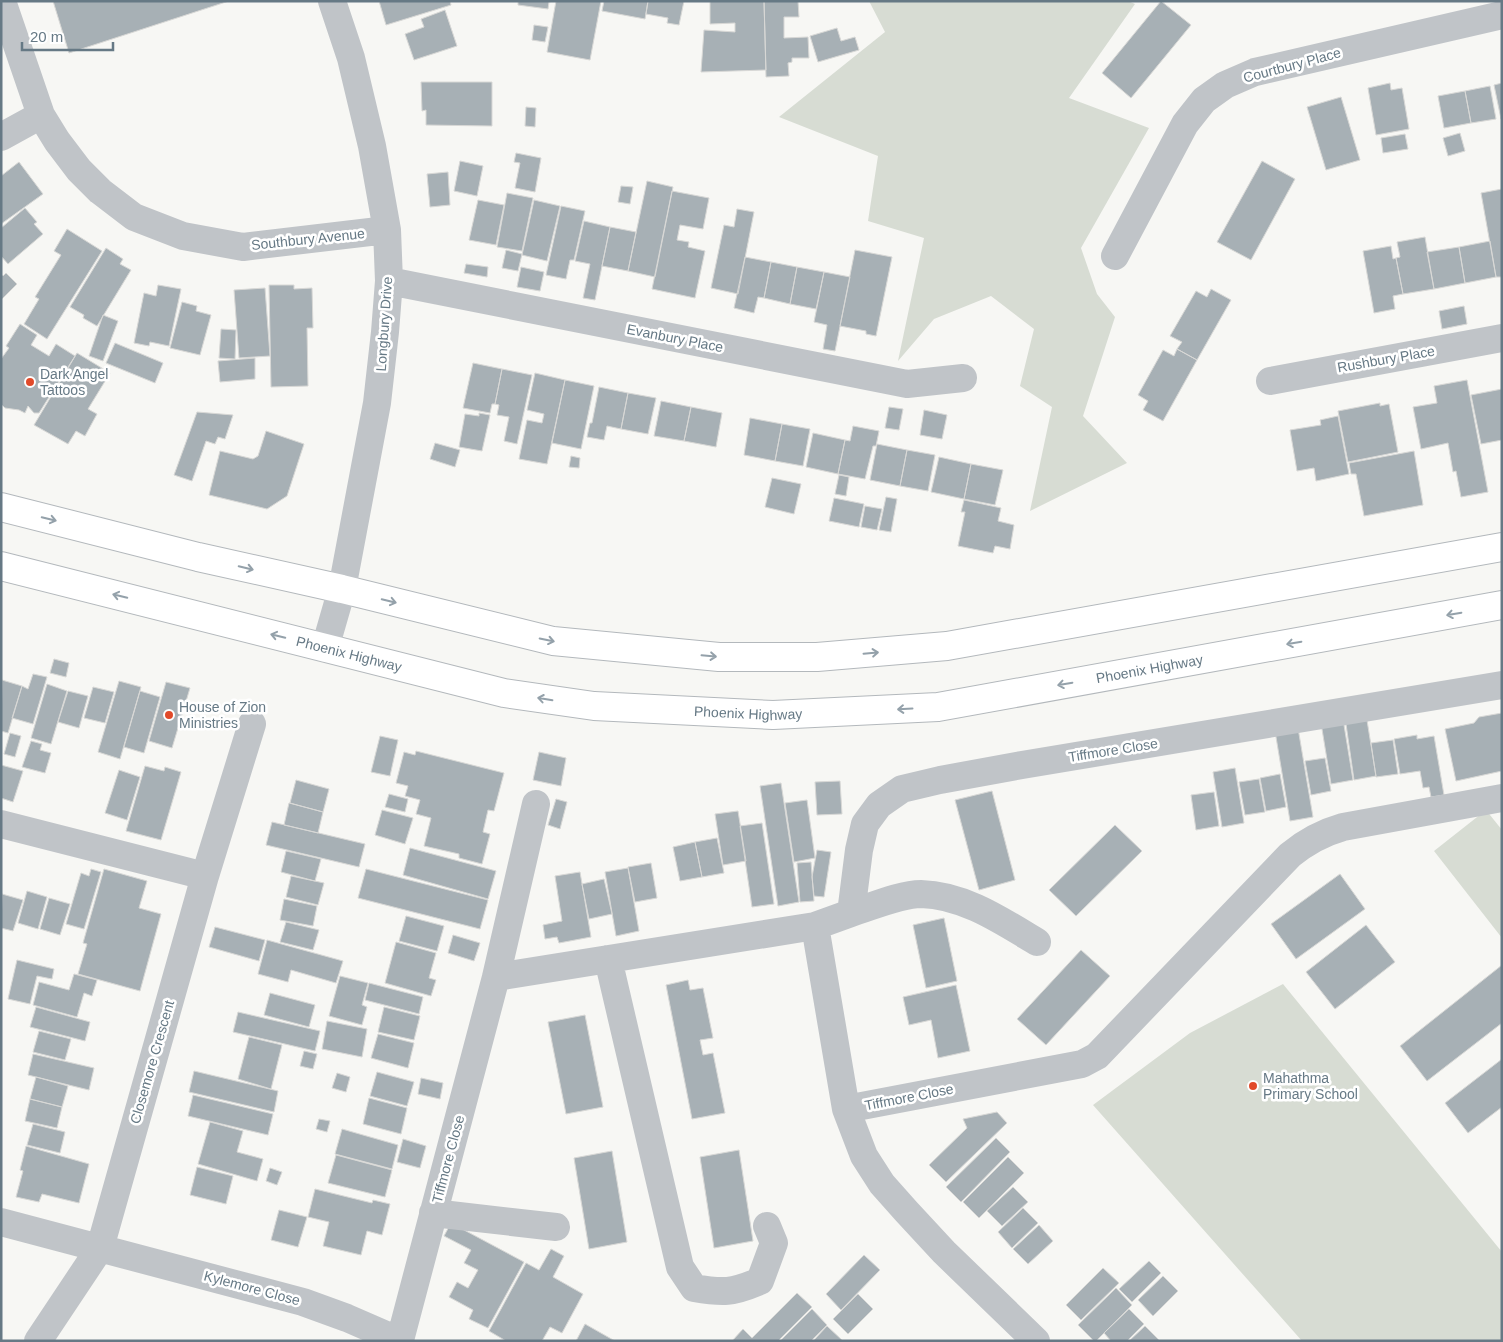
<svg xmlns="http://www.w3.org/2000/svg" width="1503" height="1342" font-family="Arial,sans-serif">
	<rect width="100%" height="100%" fill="#f7f7f4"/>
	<path fill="#d7dcd3" d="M869 1H1128L1135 4 1069 98 1149 128 1081 248 1097 294 1115 317 1083 416 1127 463 1030 511 1052 407 1020 386 1034 329 991 296 934 319 898 361 924 238 868 221 878 156 779 117 885 32Z
		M1486 810 1502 830V938L1434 851Z
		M1283 984 1502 1252V1341H1302L1093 1105 1190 1033Z"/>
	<path fill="#a7b0b5" stroke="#d8d8d6" d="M53 1H229L69 53Z
		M379 1H450L451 5 386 25Z
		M518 1H554L549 2 548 9 518 5Z
		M556 1H601L590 60 547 52Z
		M604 1H648L645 19 602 11Z
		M648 1H684L679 25 667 23 668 18 646 14Z
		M710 1H764L766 70 701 72 704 30 735 32V23L710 24Z
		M764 1H798L799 17H784V38L808 37 809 58H792V62L788 63 789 76 766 77Z
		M1161 1 1191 25 1131 98 1102 73Z
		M445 10 457 46 414 60 405 34 424 27 421 19Z
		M534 25 548 27 545 42 532 40Z
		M837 28 841 41 855 37 859 50 818 62 810 36Z
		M421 82H492V126L426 125V110L422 111Z
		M1390 83 1391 90 1402 88 1409 129 1376 135 1368 88Z
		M1502 83V118L1501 119 1494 85Z
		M1490 86 1496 119 1471 123 1465 91Z
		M1465 91 1471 123 1444 128 1438 96Z
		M1341 97 1360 160 1326 170 1307 107Z
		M526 107 536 108 535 127 525 126Z
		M1460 133 1465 151 1448 156 1443 138Z
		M1405 134 1408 149 1383 153 1381 138Z
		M516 153 541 158 535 192 515 188 520 163 514 162Z
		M460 161 483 166 477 196 454 191Z
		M1262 161 1295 179 1251 260 1217 242Z
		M19 162 43 194 1 224V176Z
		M448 172 450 205 430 207 427 174Z
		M647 181 673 187 655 277 628 271Z
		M621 186 633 187 630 204 618 202Z
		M1502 189V277H1496L1481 193Z
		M672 191 709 198 703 229 680 225 677 240 689 242 688 247 705 251 695 298 652 289Z
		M507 193 533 198 522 251 497 247Z
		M478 200 504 205 496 245 469 240Z
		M534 200 560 206 547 261 522 255Z
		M561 206 585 211 574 260H570L566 279 546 275Z
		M25 208 37 222 34 224 43 234 8 264 1 256V228Z
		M737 209 754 212 738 294 711 288 724 225 734 227Z
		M584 221 610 227 595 300 583 298 590 264 575 261Z
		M610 227 636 232 628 271 602 266Z
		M67 229 102 251 47 339 24 324 39 299 35 297 61 255 54 251Z
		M1425 237 1434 289 1403 294 1396 258 1400 257 1397 242Z
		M1490 241 1496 277 1465 283 1459 247Z
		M1391 246 1393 259 1396 258 1403 294 1393 296 1395 309 1374 313 1363 251Z
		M1459 247 1465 283 1434 289 1427 252Z
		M106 248 123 259 120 264 131 270 97 326 83 318 84 315 70 307Z
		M506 250 522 254 518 271 502 268Z
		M855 250 892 257 876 336 866 334V331L840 326Z
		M745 257 771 262 764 298 758 297 754 313 734 308Z
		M771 262 797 267 790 304 764 298Z
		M466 264 488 267 487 277 464 273Z
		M521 267 544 272 540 291 517 287Z
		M797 267 824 272 816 309 790 304Z
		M824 272 850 277 835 351 823 349 827 325 814 322Z
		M6 273 17 284 1 300V274L3 276Z
		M158 285 181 289 169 346 150 342 149 346 134 343 144 293 156 296Z
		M269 285H294V289L312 288 313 328H307L308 386 271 387Z
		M265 288 270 356 239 358 234 290Z
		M1211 289 1231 300 1197 360 1177 349 1182 342 1170 336 1196 291 1207 297Z
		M182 302 197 306 196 311 211 315 200 355 170 348Z
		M1464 306 1467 324 1442 329 1439 311Z
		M103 315 118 321 103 361 89 356Z
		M20 324 37 335 31 345 49 356 56 344 75 356 39 413H34L28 406 25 413 19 410 5 408 1 404V359L9 348 6 346Z
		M221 329 236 330 235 359 219 358Z
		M115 343 163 363 155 383 106 363Z
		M1177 349 1197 360 1163 421 1143 410 1148 401 1138 395 1163 350 1174 356Z
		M77 353 110 373 88 409 97 414 85 436 76 431 68 444 34 425Z
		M255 358V379L220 382 218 361Z
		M473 363 502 369 495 404H492L490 413 463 408Z
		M502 369 532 375 517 444 504 441 509 417 497 415 499 405 495 404Z
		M535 373 565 380 547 464 519 459 527 420 542 423 544 414 527 410Z
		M565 380 594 386 581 449 552 443Z
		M1467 380 1488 492 1461 497 1456 471 1453 472 1448 443 1421 449 1413 407 1437 403 1434 386Z
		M599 387 628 393 621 429 607 426 604 440 587 437 590 423H592Z
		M1502 389V440L1481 444 1471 395Z
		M628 393 656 398 648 434 621 429Z
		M661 401 691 407 684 441 654 436Z
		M1380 403V406L1389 404 1398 452 1348 462 1338 411Z
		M691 407 722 413 716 447 684 441Z
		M889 407 903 409 899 430 885 428Z
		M924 410 947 415 942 439 920 435Z
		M197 412 233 415 225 439 218 437 215 444 206 441 192 481 174 475Z
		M479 413 490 415 482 451 459 447 465 414 479 416Z
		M1338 416 1349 474 1316 481 1314 468 1297 471 1290 430 1321 425 1320 420Z
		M750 418 782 424 775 461 744 455Z
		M782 424 810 429 803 466 775 461Z
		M853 426 879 431 876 446H873L865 479 838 474 845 440 850 441Z
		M266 431 304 444 287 496 267 509 209 495 220 451 253 459 258 456Z
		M813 433 845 440 838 474 806 467Z
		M435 443 460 450 455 467 430 459Z
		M877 444 907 450 900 486 870 480Z
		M907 450 935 455 928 491 900 486Z
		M1414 451 1423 505 1364 516 1356 474H1351L1349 463Z
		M571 456 580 458 579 468 569 467Z
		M939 457 971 464 964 499 931 492Z
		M971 464 1003 470 995 505 964 499Z
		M839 475 849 477 846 496 835 494Z
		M772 478 801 484 794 514 765 507Z
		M886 497 897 499 891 532 879 530Z
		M834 498 864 504 859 527 829 521Z
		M964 500 1001 508 998 521 1014 525 1010 549 995 546 993 553 958 546 965 512H961Z
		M865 506 882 509 877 530 861 527Z
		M54 659 69 663 66 677 50 673Z
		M33 674 47 677 33 724 12 718 22 686 28 689Z
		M2 680 22 686 8 733 1 731Z
		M119 681 141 687 120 759 98 752Z
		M166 682 190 688 172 748 149 741Z
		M47 684 67 691 51 744 31 738Z
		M93 687 114 692 105 723 84 718Z
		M68 691 88 696 79 728 58 722Z
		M140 691 160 697 144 753 124 747Z
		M1502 713V771L1456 781 1445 729 1474 723 1479 717Z
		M1366 714 1376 776 1354 780 1345 717Z
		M1343 719 1353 780 1331 784 1321 723Z
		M1298 728 1313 817 1290 821 1275 731Z
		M10 733 21 736 15 757 4 754Z
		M1417 735V739L1434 736 1444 795 1431 797 1429 787 1423 788 1420 771 1400 774 1394 739Z
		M380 736 398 740 390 776 371 772Z
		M1393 740 1398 774 1376 777 1371 743Z
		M31 741 42 744 40 750 51 753 45 773 22 767Z
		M416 751 504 773 494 811 488 810 483 832 490 834 482 864 459 858V854L424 846 431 818 416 814 420 800 405 796 408 786 396 783 404 752 415 755Z
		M539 752 566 758 561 786 533 780Z
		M1325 758 1331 791 1311 795 1305 761Z
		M1 765 23 771 13 802 1 798Z
		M145 766 164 771 165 767 181 772 161 840 126 831Z
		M1235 768 1244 823 1222 827 1213 772Z
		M119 770 140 777 127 820 105 813Z
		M1280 774 1286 807 1266 811 1260 778Z
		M1259 779 1265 812 1245 815 1239 782Z
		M296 780 329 789 323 812 290 803Z
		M840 781 842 814 817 815 815 782Z
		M781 783 799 902 778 906 760 786Z
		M992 791 1015 880 979 890 955 800Z
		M1214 792 1219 826 1196 830 1191 795Z
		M389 794 408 799 405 812 385 807Z
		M556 799 567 802 560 829 548 825Z
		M807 800 815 858 794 862 785 803Z
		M289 803 323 812 318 833 284 825Z
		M382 810 413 818 405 844 375 835Z
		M738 811 746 861 723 865 715 814Z
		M272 822 365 844 359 867 266 845Z
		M762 823 774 904 752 907 740 826Z
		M1115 825 1142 851 1076 916 1049 890Z
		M717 838 724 873 702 877 695 842Z
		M695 842 702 877 680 881 673 847Z
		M410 848 496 871 488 899 403 875Z
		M817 850 831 852 824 897 814 896 812 877Z
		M286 851 321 859 315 881 281 872Z
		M811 862 814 901 800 902 797 863Z
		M651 863 657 898 635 902 628 867Z
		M628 868 639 931 616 936 605 872Z
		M91 869 101 872 84 929 66 924 81 873 89 876Z
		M104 869 147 881 139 908 161 914 140 991 78 974 87 944 83 943Z
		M366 869 488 900 480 929 358 898Z
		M580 872 591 937 559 943 557 937 545 939 543 925 562 921 555 876Z
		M1340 874 1365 909 1296 959 1271 924Z
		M291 876 324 883 318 905 286 897Z
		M604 879 612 914 589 919 582 884Z
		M27 891 47 897 38 929 18 923Z
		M2 894 23 900 13 931 1 928Z
		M49 898 70 904 60 935 40 929Z
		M284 899 317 906 313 926 280 920Z
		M406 916 444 926 437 951 399 941Z
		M944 918 957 981 926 988 913 925Z
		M286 922 319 930 313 950 280 942Z
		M1366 925 1395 962 1335 1009 1306 972Z
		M215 927 265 940 259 961 209 947Z
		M453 935 480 943 474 961 448 953Z
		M267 940 343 961 336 983 291 970 288 982 258 974Z
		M396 942 436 953 429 978 436 980 431 996 385 983Z
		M1081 950 1110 976 1046 1045 1017 1019Z
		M17 960 54 969 52 979 37 976 30 1004 8 999Z
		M1502 965V1023L1427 1081 1400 1046Z
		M74 974 97 980 92 996 84 993 77 1017 33 1005 39 982 69 990Z
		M340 976 368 983 362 1005 367 1007 362 1025 329 1016Z
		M688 980 690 990 703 988 713 1038 700 1040 703 1055 713 1053 725 1113 692 1119 666 985Z
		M369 983 423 997 419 1014 365 1000Z
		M956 985 970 1051 938 1058 931 1020 909 1025 903 997Z
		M270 993 315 1005 309 1027 264 1015Z
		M36 1007 90 1022 85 1041 30 1027Z
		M384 1007 420 1016 414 1040 378 1032Z
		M238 1012 320 1031 315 1051 233 1032Z
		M585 1015 603 1107 566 1114 548 1022Z
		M327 1021 367 1029 362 1057 322 1049Z
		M39 1031 71 1039 65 1060 33 1052Z
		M378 1034 414 1043 408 1068 371 1058Z
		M249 1037 282 1045 271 1089 238 1079Z
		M304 1051 317 1054 313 1069 300 1066Z
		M33 1054 94 1068 89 1090 28 1075Z
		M1502 1059V1107L1468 1133 1445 1103Z
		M194 1071 278 1091 274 1112 189 1092Z
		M377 1072 414 1082 407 1106 370 1096Z
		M337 1073 350 1077 346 1092 332 1088Z
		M36 1077 68 1086 62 1107 30 1099Z
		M421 1078 443 1083 440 1099 418 1094Z
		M193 1095 273 1114 268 1135 188 1116Z
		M369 1098 407 1108 401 1134 363 1124Z
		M30 1099 62 1107 57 1128 25 1121Z
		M997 1112 1007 1123 946 1182 929 1165 967 1128 963 1119Z
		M319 1119 330 1121 327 1132 316 1129Z
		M210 1122 243 1131 237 1152 263 1159 257 1181 198 1164Z
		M33 1124 65 1132 60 1153 27 1145Z
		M342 1129 398 1145 392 1169 335 1154Z
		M996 1138 1010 1152 961 1202 946 1187Z
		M403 1139 426 1146 420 1168 397 1162Z
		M26 1146 89 1164 79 1203 42 1194 39 1202 16 1197 23 1171 20 1170Z
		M739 1150 753 1241 714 1248 700 1157Z
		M612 1151 627 1242 589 1249 574 1158Z
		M336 1155 392 1170 385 1197 328 1183Z
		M1008 1157 1024 1173 979 1218 963 1202Z
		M197 1167 233 1176 226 1204 190 1195Z
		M270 1168 282 1172 277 1185 266 1181Z
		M1013 1187 1028 1202 1002 1226 987 1211Z
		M315 1189 372 1203 373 1200 390 1204 382 1235 367 1231 361 1255 323 1246 329 1222 308 1217Z
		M1023 1208 1038 1223 1012 1248 998 1232Z
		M279 1210 307 1217 298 1247 271 1240Z
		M451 1223 524 1262 488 1328 469 1319 473 1310 449 1297 457 1282 468 1288 478 1270 464 1263 471 1250 444 1236Z
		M1039 1225 1053 1241 1028 1264 1013 1249Z
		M551 1249 564 1256 553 1277 583 1294 562 1333 550 1327 542 1341H506L489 1331 526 1263 539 1270Z
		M864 1255 880 1270 841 1310 826 1294Z
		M1149 1261 1161 1273 1132 1302 1119 1289Z
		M1103 1268 1119 1283 1081 1320 1066 1305Z
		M1163 1276 1178 1291 1153 1316 1138 1300Z
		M1116 1288 1132 1305 1096 1341H1094L1078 1325Z
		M797 1293 812 1307 778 1341H732L743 1329 752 1338Z
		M858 1294 873 1309 848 1334 833 1319Z
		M812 1309 827 1325 811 1341H780Z
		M1129 1309 1144 1324 1127 1341H1111L1104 1333Z
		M585 1324 615 1341H576Z
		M827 1326 843 1341H813Z
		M1145 1326 1160 1341H1129Z"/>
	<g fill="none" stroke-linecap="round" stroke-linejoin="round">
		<g stroke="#b3b8bc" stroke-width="30">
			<g id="major">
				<path d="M1 507 198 557 342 589 553 641 719 657H817L947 646 1502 547"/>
				<path id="s1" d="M1 566 504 693 594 706 773 715 938 707 1502 605"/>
			</g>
		</g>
		<path stroke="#c0c4c8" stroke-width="28" d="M2 1 41 115 57 141 79 170 100 191 134 217 183 236 243 247 387 230
			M1 137 41 115
			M1115 256 1185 124 1204 100 1225 85 1255 72 1502 15
			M389 281 907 384 963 378
			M1270 381 1502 338
			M325 648 342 589 377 403 385 332 389 281 387 230 372 146 351 58 332 1
			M1 824 205 876
			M851 913C871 907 900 894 921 894 964 895 1002 921 1037 942
			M815 926 846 1109 864 1156 882 1184 906 1211 944 1252 1036 1341
			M608 959 680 1267 694 1288C723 1293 732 1293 760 1281L774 1243 767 1226
			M496 977 815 926 851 913 859 850 865 824 879 805 902 789 940 780 1022 765 1502 685
			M846 1109 1082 1064 1097 1056 1290 855C1307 841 1322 833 1343 827L1502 798
			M433 1213 556 1227
			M1 1222 303 1302 347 1318 400 1341
			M400 1340 496 977 536 804
			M38 1341 100 1248 205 876 252 724"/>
		<use href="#major" stroke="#fff" stroke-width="28"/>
	</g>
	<defs><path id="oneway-shaft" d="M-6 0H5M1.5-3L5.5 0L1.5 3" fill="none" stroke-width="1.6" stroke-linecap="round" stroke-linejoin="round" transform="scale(1.25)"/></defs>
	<g stroke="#94a1aa">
		<use href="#oneway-shaft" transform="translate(49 519) rotate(14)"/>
		<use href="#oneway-shaft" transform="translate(246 568) rotate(13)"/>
		<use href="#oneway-shaft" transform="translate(120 596) rotate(-166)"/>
		<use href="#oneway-shaft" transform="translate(389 601) rotate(14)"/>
		<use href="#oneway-shaft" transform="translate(1454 614) rotate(170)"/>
		<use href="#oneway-shaft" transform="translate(278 636) rotate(-166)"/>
		<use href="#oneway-shaft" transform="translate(547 640) rotate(12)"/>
		<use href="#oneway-shaft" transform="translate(1294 643) rotate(170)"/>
		<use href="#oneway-shaft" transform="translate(871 653) rotate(-5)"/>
		<use href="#oneway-shaft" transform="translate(709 656) rotate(5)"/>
		<use href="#oneway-shaft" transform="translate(1065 684) rotate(170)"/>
		<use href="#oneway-shaft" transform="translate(545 699) rotate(-171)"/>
		<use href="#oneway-shaft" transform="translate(905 709) rotate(177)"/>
	</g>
	<g fill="#e14a2a" stroke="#fff" stroke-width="2">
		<circle cx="30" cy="382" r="5"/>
		<circle cx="169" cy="715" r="5"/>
		<circle cx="1253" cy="1086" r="5"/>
	</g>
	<g text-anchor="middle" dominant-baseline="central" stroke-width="5" stroke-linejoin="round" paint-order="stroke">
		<g font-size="14" fill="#667985" stroke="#fff">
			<text transform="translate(1292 65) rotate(-15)">Courtbury Place</text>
			<text transform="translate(308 239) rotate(-6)">Southbury Avenue</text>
			<text transform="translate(384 324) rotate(-86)">Longbury Drive</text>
			<text transform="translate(675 338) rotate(11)">Evanbury Place</text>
			<text transform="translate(1386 359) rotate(-10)">Rushbury Place</text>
			<text stroke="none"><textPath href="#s1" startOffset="359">Phoenix Highway</textPath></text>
			<text stroke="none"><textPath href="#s1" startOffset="1169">Phoenix Highway</textPath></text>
			<text stroke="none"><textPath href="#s1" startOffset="764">Phoenix Highway</textPath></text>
			<text transform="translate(1113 750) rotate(-9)">Tiffmore Close</text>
			<text transform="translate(152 1062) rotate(-74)">Closemore Crescent</text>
			<text transform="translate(909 1097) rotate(-11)">Tiffmore Close</text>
			<text transform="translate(448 1159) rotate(-75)">Tiffmore Close</text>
			<text transform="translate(252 1288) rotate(15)">Kylemore Close</text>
		</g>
		<g font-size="14" fill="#667985" stroke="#fff" text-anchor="start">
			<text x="40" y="374">Dark Angel<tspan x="40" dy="16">Tattoos</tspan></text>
			<text x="179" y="707">House of Zion<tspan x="179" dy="16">Ministries</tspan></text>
			<text x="1263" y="1078">Mahathma<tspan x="1263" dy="16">Primary School</tspan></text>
		</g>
	</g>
	<rect width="1503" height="1342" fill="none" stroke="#667985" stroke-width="5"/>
	<path d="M22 42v8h91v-8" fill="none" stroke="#667985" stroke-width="2.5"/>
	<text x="30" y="42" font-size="15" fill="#667985" stroke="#ffffff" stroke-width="4" paint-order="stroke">20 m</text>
</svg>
